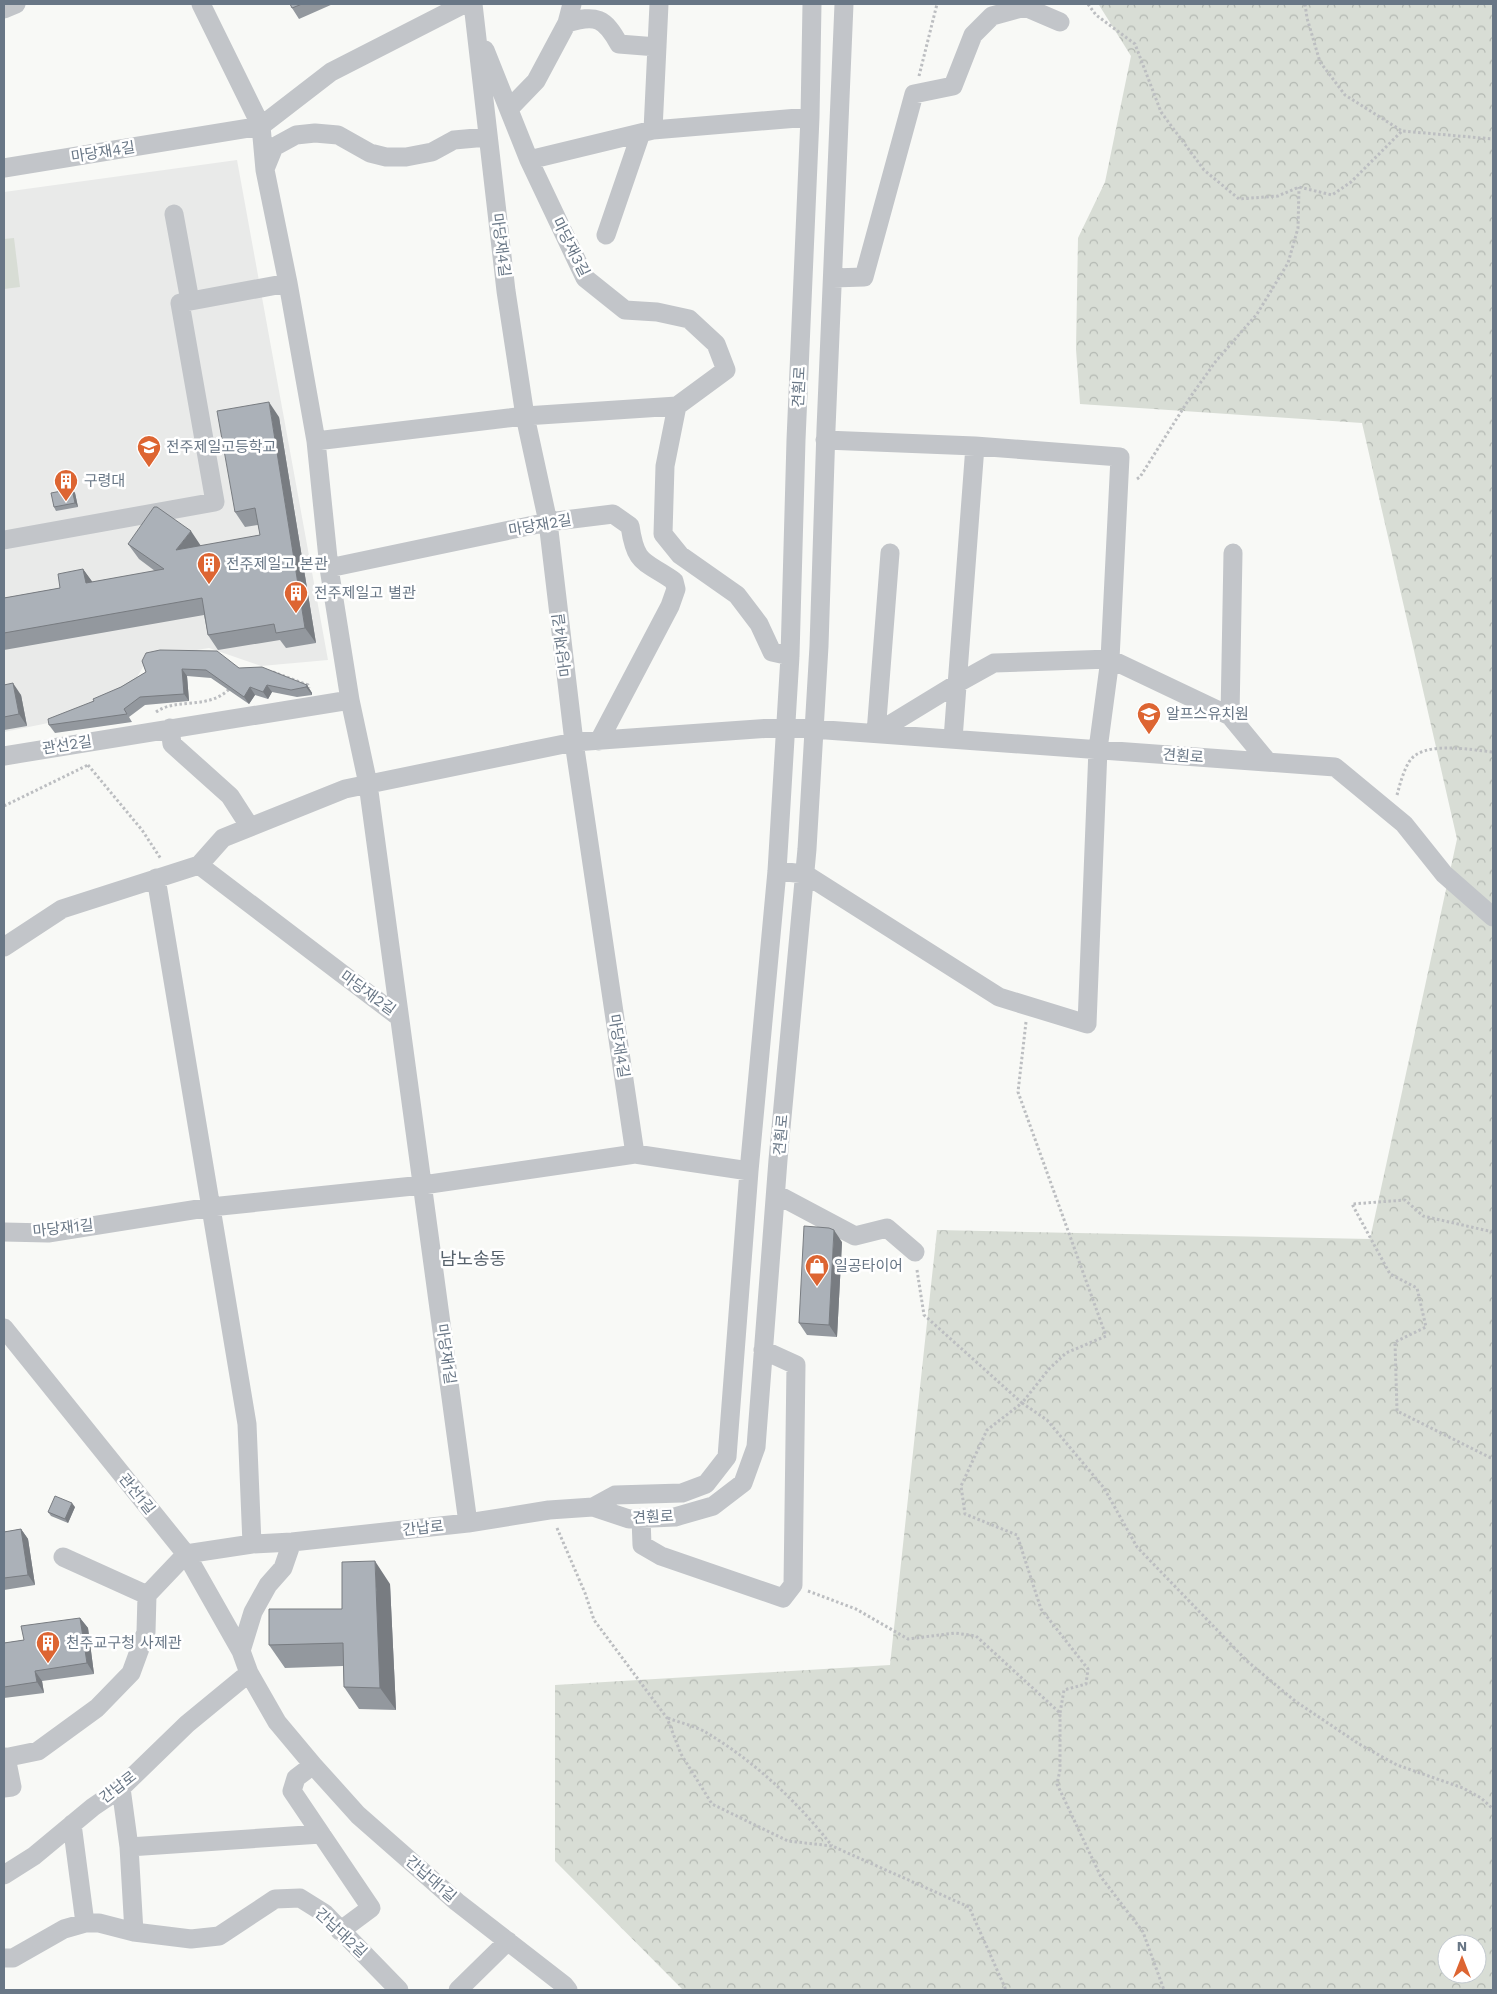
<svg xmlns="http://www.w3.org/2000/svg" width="1497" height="1994" font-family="'Work Sans','Noto Sans KR',sans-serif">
	<defs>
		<pattern id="forest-crowns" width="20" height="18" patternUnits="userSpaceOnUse" patternTransform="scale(1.25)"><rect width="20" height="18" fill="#d8ddd5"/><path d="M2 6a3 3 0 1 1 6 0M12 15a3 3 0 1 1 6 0" fill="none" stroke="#b3b8b2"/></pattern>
	</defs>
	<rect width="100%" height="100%" fill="#f8f9f6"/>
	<path fill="#e9eae9" d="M237 160 328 660 261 666 209 648 148 658 131 688 63 720 4 732V192Z"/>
	<path fill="url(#forest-crowns)" fill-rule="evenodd" d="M1090 4H1493V1990H683L555 1861V1685L890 1665 937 1230 1370 1239 1457 839 1362 423 1080 404 1076 349 1078 238 1105 182 1131 56 1099 5ZM1447 1944H1477V1974H1447Z"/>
	<path fill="#d8ddd5" d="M14 238 20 287 4 289V239Z"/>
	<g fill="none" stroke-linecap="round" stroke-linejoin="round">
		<path stroke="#bcbec1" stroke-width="3" stroke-dasharray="2.5 2.5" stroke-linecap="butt" d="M1088 4 1096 15 1135 44 1161 112 1204 170 1239 199 1278 196 1299 187 1332 195 1351 182 1402 131
			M1305 4 1307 18 1320 62 1345 95 1402 131 1493 139
			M919 76 937 4
			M1137 479 1140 477 1191 396 1216 361 1257 314 1288 263 1298 228 1299 187
			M273 672 308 685 309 688
			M156 712C177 697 210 711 231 687
			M88 765 142 830 161 859
			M1397 795C1400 784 1403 772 1409 762 1422 740 1471 750 1493 752
			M4 806 88 765
			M1026 1022 1018 1092 1106 1336 1066 1353 1049 1369 1022 1403 1047 1420 1104 1488 1137 1547 1247 1661 1295 1701 1359 1744 1397 1765 1463 1788 1481 1798 1493 1809
			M1493 1232 1423 1216 1405 1200 1352 1204 1390 1274 1417 1288 1426 1327 1395 1342 1397 1411 1493 1459
			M917 1270 924 1315 1022 1403 987 1430 961 1486 965 1514 1017 1535 1041 1609 1088 1669 1086 1684 1064 1690 1060 1713
			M557 1528 585 1593 594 1620 667 1718 681 1754 712 1804 788 1841 832 1846 969 1907 1006 1990
			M808 1591 856 1609 908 1639 955 1633 976 1636 1060 1713V1770L1057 1784 1101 1877 1143 1932 1164 1990
			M668 1718C680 1723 696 1726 707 1733 754 1761 799 1803 832 1846"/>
		<path stroke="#c2c5c9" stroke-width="19" d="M201 4 261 126 265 170 288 283 316 441 329 568 350 700 368 784 468 1523
			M473 4 506 291 525 416 548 522 574 742 635 1154
			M4 9 16 4
			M567 23C596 14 605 18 619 44L657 47
			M509 109 536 81 567 23 572 4
			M653 130 659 4
			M529 160 653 130 810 117
			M4 168 261 126 331 72 464 4
			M265 169 274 147 296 135 315 133 338 135 370 153 386 157H406L432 152 454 140 487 137
			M174 214 190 301
			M606 235 641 133
			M833 278 864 277 914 94 953 86 973 35 992 16 1025 7 1060 22
			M677 406 665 466 663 534 680 555 737 595 759 624 772 652 790 656
			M316 441 525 416 677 406 726 370 716 344 689 319 657 312 625 310 585 278 529 160 485 50
			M4 540 215 502 180 303 288 283
			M1233 553 1230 716 1268 762
			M329 568 548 522 613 514 630 526C636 566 644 560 674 581L676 589 670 606 599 741
			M170 728 172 744 230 796 250 827
			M876 733 958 683 994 663 1110 659 1230 716
			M876 733 890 553
			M953 739 975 446
			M4 756 350 700
			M199 865 399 1017
			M777 871 805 874 999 997 1087 1024 1098 749 1110 659 1120 457 975 446 825 440
			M156 878 247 1424 252 1544
			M4 947 62 909 199 865 223 838 345 789 574 742 785 727 1335 767 1404 824 1444 874 1493 917
			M776 1194 855 1236 887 1228 915 1252
			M4 1232 48 1233 211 1207 423 1185 635 1154 749 1171
			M4 1328 186 1554 241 1651 249 1673 277 1722 313 1765 358 1815 457 1902 564 1985 568 1990
			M593 1507 615 1495 682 1493 706 1484 727 1457 749 1171 777 871 790 656 796 440 810 117 812 4
			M641 1518 642 1545 661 1556 783 1598 793 1585 796 1365 763 1350
			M186 1554 252 1544 292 1542 468 1523 549 1510 593 1507 629 1519 675 1517 713 1506 743 1483 756 1447 778 1160 807 849 819 646 826 429 844 4
			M63 1557 147 1595
			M241 1651 253 1612 268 1585 283 1568 292 1542
			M4 1758 38 1751 97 1708 131 1673 146 1632 147 1595 186 1554
			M313 1765 296 1778 292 1791 371 1908 340 1931
			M4 1788 12 1787 6 1757
			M121 1788 129 1847 134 1932
			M72 1824 85 1923
			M129 1847 321 1834
			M4 1875 34 1856 93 1807 121 1788 187 1724 249 1673
			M4 1958H13L64 1929 85 1923H99L134 1932 191 1939 219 1936 275 1899 300 1898 324 1913 399 1990
			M458 1990 508 1941"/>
	</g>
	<path fill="#93989e" d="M290 4H333L299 19 292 8Z
		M279 417 316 643 286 648 280 640 218 650 208 635 204 615 4 650V598L60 588 83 569 92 582 155 571 139 559 128 544 201 546 260 535 258 525 245 527 235 512Z
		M72 489 75 493 78 507 56 511 54 507Z
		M142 661 239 668 307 685 312 693V695L297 697 272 692 268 699 255 695 249 704 211 678 187 676 189 701 145 705 129 717 132 722 55 733 49 725 121 687 146 672Z
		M4 685 21 695 27 726 4 730Z
		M842 1242 837 1337 807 1335 799 1323Z
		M75 1507 68 1523 51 1516 48 1512Z
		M21 1529 28 1539 35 1585 4 1590V1532Z
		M390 1584 396 1710 359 1709 344 1687 343 1666 285 1668 269 1645 342 1609Z
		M80 1618 88 1628 94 1674 42 1681 44 1693 4 1698V1643L24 1640Z"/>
	<path fill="#787c81" d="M269 402 279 417 316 643 305 628Z
		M72 489 75 493 78 507 75 503Z
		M191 531 201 546 176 550Z
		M83 569 94 584 86 583Z
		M182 669 187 676 189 701 184 694Z
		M13 683 21 695 27 726 19 714Z
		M267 685 272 692 268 699 263 692Z
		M307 685 312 693V695L306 687Z
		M250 687 255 695 249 704 244 697Z
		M834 1230 842 1242 837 1337 829 1325Z
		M72 1503 75 1507 68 1523 65 1519Z
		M21 1529 28 1539 35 1585 28 1575Z
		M375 1561 390 1584 396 1710 380 1688Z
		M80 1618 88 1628 94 1674 87 1663Z
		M35 1671 42 1681 44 1693 37 1682Z"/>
	<path fill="#abb1b8" stroke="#787c81" d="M290 4H302L292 8Z
		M269 402 305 628 276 633 274 624 208 635 202 598 4 633V598L60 588 58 574 83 569 86 583 164 569 128 544 154 507H157L191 531 176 550 260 535 255 508 235 512 217 411Z
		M72 489 75 503 54 507 51 493Z
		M160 650 217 651 239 668 262 667 307 685 306 687 291 690 267 685 263 692 250 687 244 697 206 670 182 669 184 694 140 697 124 709 127 714 49 725 48 719 94 701 93 699 121 687 146 672 142 661 146 653Z
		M13 683 19 714 4 717V685Z
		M804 1226 829 1228 834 1230 829 1325 799 1323Z
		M55 1496 72 1503 65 1519 48 1512Z
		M21 1529 28 1575 4 1578V1532Z
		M375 1561 380 1688 344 1687 343 1643 269 1645V1609H342V1562Z
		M80 1618 87 1663 35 1671 37 1682 4 1687V1643L24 1640 21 1626Z"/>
	<defs>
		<g id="school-pin" transform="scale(1.25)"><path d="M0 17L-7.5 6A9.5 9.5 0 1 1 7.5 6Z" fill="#dd6532" stroke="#fff"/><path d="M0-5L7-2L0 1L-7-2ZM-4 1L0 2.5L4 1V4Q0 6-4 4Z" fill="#fff"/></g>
		<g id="building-pin" transform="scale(1.25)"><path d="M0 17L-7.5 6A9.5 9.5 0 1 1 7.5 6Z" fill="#dd6532" stroke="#fff"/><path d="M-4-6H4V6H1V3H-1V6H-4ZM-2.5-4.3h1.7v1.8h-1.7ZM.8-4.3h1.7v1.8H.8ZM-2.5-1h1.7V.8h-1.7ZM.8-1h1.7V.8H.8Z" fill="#fff"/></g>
		<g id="shop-pin" transform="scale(1.25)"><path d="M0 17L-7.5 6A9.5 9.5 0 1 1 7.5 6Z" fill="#dd6532" stroke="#fff"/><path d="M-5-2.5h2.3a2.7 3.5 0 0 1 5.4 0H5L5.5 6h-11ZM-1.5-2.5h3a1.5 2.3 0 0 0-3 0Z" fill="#fff"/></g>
	</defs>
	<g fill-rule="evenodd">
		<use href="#school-pin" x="149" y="447"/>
		<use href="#building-pin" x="66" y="481"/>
		<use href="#building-pin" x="209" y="564"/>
		<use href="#building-pin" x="296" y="593"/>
		<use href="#school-pin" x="1149" y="714"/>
		<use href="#shop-pin" x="817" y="1266"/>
		<use href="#building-pin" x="48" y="1643"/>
	</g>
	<g text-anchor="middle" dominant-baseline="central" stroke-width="5" stroke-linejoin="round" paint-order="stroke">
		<g font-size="15" fill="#697786" stroke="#fff">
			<text transform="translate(103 152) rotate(-9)">마당재4길</text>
			<text transform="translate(501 245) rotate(83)">마당재4길</text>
			<text transform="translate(571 247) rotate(63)">마당재3길</text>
			<text transform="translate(799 387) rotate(-87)">견훤로</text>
			<text transform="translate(540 525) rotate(-10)">마당재2길</text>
			<text transform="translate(562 645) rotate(-97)">마당재4길</text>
			<text transform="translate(67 745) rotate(-9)">관선2길</text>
			<text transform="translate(1183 756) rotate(4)">견훤로</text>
			<text transform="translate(368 993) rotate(36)">마당재2길</text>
			<text transform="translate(619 1046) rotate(81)">마당재4길</text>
			<text transform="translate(781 1135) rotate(-85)">견훤로</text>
			<text transform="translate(63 1228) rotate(-6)">마당재1길</text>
			<text transform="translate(446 1354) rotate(82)">마당재1길</text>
			<text transform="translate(137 1494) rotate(51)">관선1길</text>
			<text transform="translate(653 1517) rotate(-3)">견훤로</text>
			<text transform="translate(423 1528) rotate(-6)">간납로</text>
			<text transform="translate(118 1787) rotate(-38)">간납로</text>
			<text transform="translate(431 1879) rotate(41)">간납대1길</text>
			<text transform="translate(341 1933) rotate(43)">간납대2길</text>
		</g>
		<g font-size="15" fill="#697786" stroke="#fff" text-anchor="start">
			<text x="166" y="447">전주제일고등학교</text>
			<text x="84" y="481">구령대</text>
			<text x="226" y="564">전주제일고 본관</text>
			<text x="314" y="593">전주제일고 별관</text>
			<text x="1166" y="714">알프스유치원</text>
			<text x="834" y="1266">일공타이어</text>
			<text x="66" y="1643">천주교구청 사제관</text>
		</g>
		<g font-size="18" fill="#56616b" stroke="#fff">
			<text x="473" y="1258">남노송동</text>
		</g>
	</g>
	<rect width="1497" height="1994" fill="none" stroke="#697786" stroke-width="10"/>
	<g transform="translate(1462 1959)"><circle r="24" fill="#ffffff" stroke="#c3c9cf"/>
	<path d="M0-4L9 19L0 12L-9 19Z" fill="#dd6532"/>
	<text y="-8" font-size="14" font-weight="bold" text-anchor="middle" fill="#697786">N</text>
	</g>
</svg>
